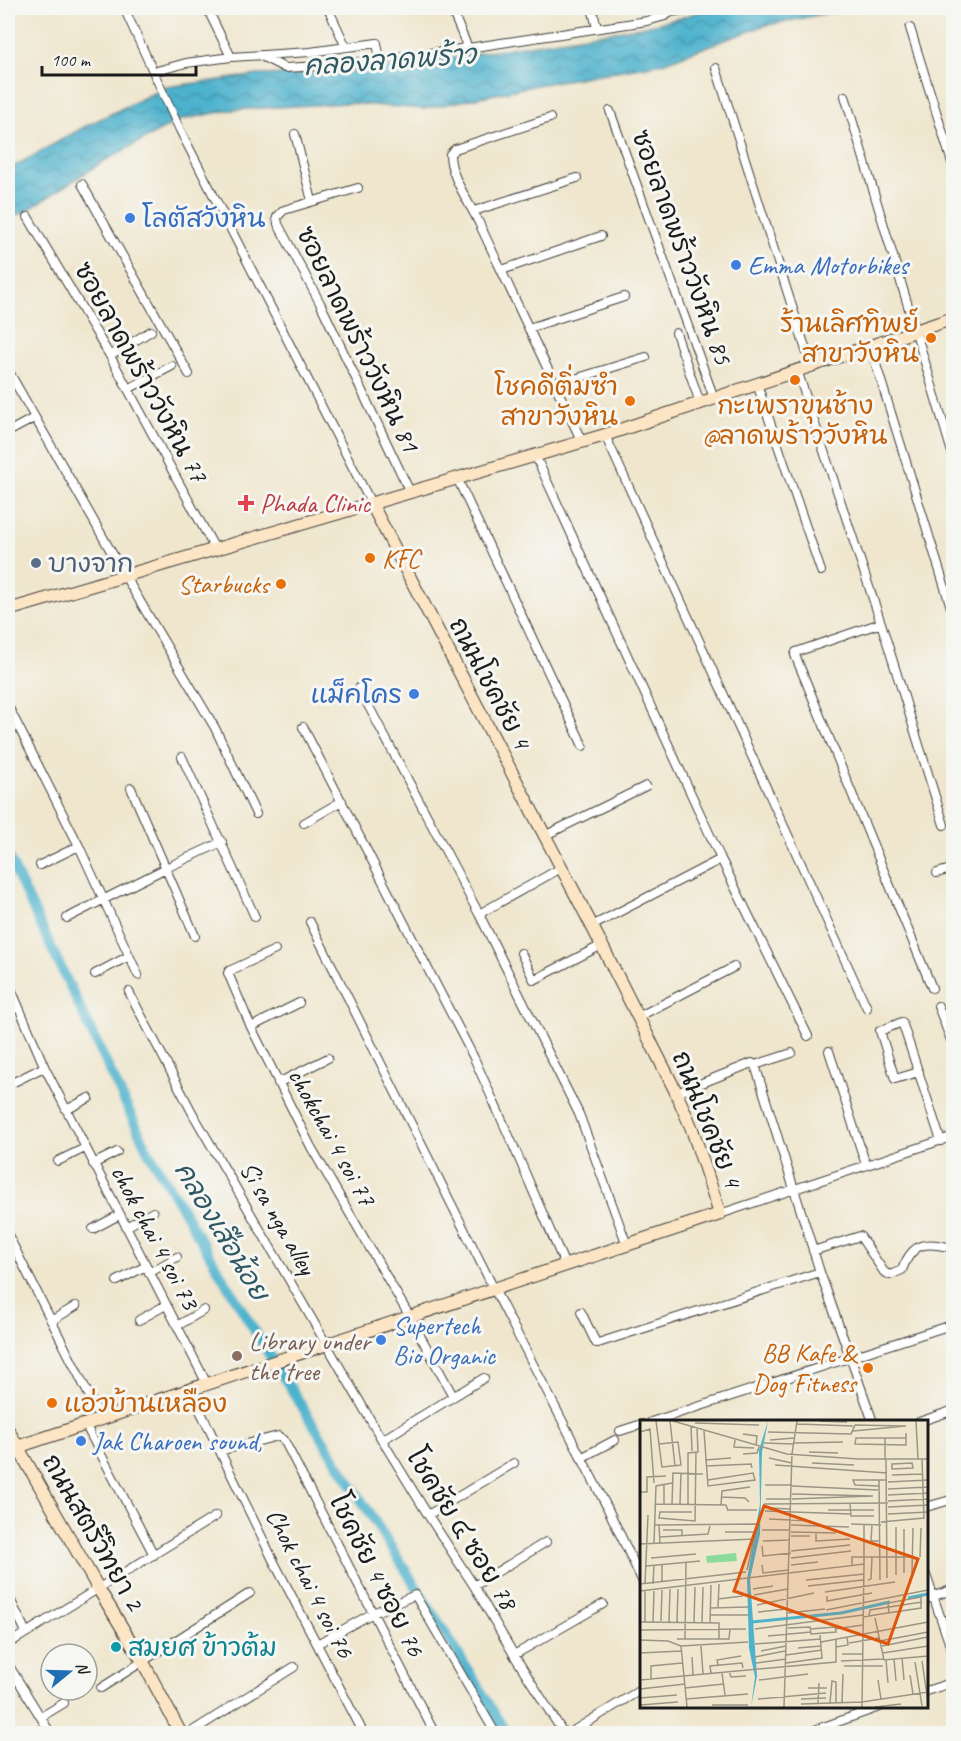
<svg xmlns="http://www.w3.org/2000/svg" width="961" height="1741" font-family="Caveat,'Playpen Sans Thai',sans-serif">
	<defs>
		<pattern id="water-waves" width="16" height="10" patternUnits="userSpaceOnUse" patternTransform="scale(1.5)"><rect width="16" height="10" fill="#4eb2cd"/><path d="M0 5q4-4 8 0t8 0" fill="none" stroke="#4090a6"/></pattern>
	</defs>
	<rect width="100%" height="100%" fill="#f6f6f2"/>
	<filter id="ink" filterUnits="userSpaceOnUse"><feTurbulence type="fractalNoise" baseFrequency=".0167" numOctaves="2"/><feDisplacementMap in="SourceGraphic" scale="12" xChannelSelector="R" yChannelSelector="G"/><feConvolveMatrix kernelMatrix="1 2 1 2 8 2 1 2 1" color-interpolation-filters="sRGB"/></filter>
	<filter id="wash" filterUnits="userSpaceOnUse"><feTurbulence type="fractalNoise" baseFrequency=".008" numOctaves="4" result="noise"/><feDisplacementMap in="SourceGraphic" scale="24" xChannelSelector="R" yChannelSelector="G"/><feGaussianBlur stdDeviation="1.35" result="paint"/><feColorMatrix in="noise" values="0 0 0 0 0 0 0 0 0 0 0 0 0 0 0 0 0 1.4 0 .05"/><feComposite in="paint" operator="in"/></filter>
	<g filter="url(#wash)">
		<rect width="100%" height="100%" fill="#efe6cd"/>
		<path fill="url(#water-waves)" stroke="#356774" stroke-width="1.5" d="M710 8 712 12 727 8H852L763 26 662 63 537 85 424 109 347 103 230 110 180 120 102 162 28 210 8 219V170L86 126 166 87 258 75 344 73 375 70 641 27 680 18Z"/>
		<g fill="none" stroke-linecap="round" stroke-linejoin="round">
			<path stroke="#4eb2cd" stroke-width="10" d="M8 856 148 1151 260 1340 446 1634 507 1734"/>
		</g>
	</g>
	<g filter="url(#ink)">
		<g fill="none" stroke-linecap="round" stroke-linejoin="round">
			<g stroke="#3c3a37" stroke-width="10">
				<path id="street" d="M124 8 180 130 371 503
					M207 8 231 57
					M328 8 346 47
					M451 8 468 48
					M592 8 597 28
					M910 28 954 169
					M261 56 285 68 337 65 468 48 647 21 665 16 671 12 697 8
					M716 68 811 366
					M153 72 186 63 231 57 310 52 377 43 380 60
					M845 96 954 459
					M610 111 714 398
					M550 118 455 149 450 154C450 177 470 203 480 225 514 297 548 370 582 442
					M295 134 312 201
					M82 184 189 374
					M358 188 284 210 277 217 278 224 320 303 410 492
					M474 211 577 178
					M28 217 110 356 215 549
					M502 270 601 236
					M529 328 624 297
					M676 333 700 403
					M870 345 954 617
					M110 356 151 331
					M8 370 125 576 215 728 256 814
					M797 370 881 623 944 825
					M757 384 821 571
					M555 385 646 357
					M128 389 172 366
					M8 432 34 418
					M605 435 867 1008
					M535 455 721 859 808 1036
					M457 478 583 746
					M881 623 796 652 795 655 932 988
					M359 688 479 914 579 1114 627 1245
					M8 706 79 846 138 975
					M303 727 474 1058 514 1147 565 1265
					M182 757 255 917
					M131 788 195 936
					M304 823 342 801
					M544 836 646 786
					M40 865 79 846
					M937 873 954 868
					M479 914 561 868
					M67 918 166 868 222 842
					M310 922 494 1289 606 1505 642 1580
					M592 926 721 859
					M275 950 229 971 228 973 251 1027 311 1147 410 1317 453 1396
					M521 953 534 980 602 945
					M95 974 129 956
					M8 982 45 1068 207 1384
					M129 992 193 1114 382 1440 428 1515 474 1586 514 1655 564 1734
					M938 1006 954 1048
					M8 1012 18 1007
					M638 1017 734 967
					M251 1027 299 1003
					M829 1051 866 1165
					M755 1065 792 1053
					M919 1072 895 1079 880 1031 902 1022 941 1141
					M14 1082 44 1067
					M278 1083 328 1058
					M677 1093 752 1063 755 1065 820 1272 873 1422
					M66 1110 89 1098
					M58 1161 85 1148
					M93 1164 117 1152
					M720 1214 954 1136
					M126 1227 153 1212
					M93 1229 119 1215
					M8 1235 101 1419
					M813 1251 860 1236 884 1272 890 1275 902 1270C914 1239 927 1243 954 1248
					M149 1273 177 1257
					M117 1281 146 1266
					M581 1312 596 1343H598L820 1272
					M139 1320 166 1305
					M51 1321 76 1306
					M177 1326 204 1310
					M190 1390 274 1562 364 1734
					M651 1422 954 1324
					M919 1422 954 1410
					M85 1424 154 1555
					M620 1431 642 1424
					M382 1440 484 1378
					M220 1451 278 1436 284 1440 435 1734
					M581 1458 615 1440
					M926 1507 954 1499
					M428 1515 514 1463
					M926 1575 954 1657
					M474 1586 546 1542
					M8 1595 26 1632
					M926 1599 954 1589
					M8 1644 216 1516
					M317 1644 373 1613 415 1595 496 1734
					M514 1655 603 1604
					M8 1664 51 1734
					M101 1688 250 1593
					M926 1691 954 1682
					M41 1717 64 1703
					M188 1734 294 1667
					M568 1734 642 1689
					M804 1734 882 1706"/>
			</g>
			<g stroke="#3c3a37" stroke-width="14">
				<path id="secondary" d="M8 610 605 435 954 318
					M8 1430 98 1588 143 1662 181 1734
					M8 1450 720 1214 692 1129 675 1090 592 926 371 503"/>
			</g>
			<use href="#street" stroke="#fff" stroke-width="8"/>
			<use href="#secondary" stroke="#fce5c4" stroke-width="12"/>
		</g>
	</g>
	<g fill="#3f7fe0" stroke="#f6f6f2" stroke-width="2">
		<circle cx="130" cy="218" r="6"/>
		<circle cx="736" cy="265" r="6"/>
		<circle cx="414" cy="694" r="6"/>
		<circle cx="381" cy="1340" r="6"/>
		<circle cx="81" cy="1441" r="6"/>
	</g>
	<g fill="#e8710a" stroke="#f6f6f2" stroke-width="2">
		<circle cx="931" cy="338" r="6"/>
		<circle cx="795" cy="380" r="6"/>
		<circle cx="630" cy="401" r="6"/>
		<circle cx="370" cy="558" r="6"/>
		<circle cx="281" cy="584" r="6"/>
		<circle cx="868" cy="1368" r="6"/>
		<circle cx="52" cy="1403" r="6"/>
	</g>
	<path fill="#e0444e" stroke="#f6f6f2" stroke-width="2" d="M243 494h6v6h6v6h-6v6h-6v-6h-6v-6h6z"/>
	<circle fill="#5c6f8a" stroke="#f6f6f2" stroke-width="2" cx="36" cy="563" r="6"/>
	<circle fill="#8d6e63" stroke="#f6f6f2" stroke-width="2" cx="237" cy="1356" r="6"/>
	<circle fill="#0f9aa8" stroke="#f6f6f2" stroke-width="2" cx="116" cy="1647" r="6"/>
	<g text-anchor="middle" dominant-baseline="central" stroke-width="6" stroke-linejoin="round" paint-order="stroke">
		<g font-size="26" fill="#366cbe" stroke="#f6f6f2" text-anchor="start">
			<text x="142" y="218">โลตัสวังหิน</text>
			<text x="748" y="265">Emma Motorbikes</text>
			<text x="402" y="694" text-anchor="end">แม็คโคร</text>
			<text x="393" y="1325">Supertech<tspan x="393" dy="30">Bio Organic</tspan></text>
			<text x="93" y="1441">Jak Charoen sound,</text>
		</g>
		<g font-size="26" fill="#1c1c1c" stroke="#f6f6f2">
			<text transform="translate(682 247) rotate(70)">ซอยลาดพร้าววังหิน 85</text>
			<text transform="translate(358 339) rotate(64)">ซอยลาดพร้าววังหิน 81</text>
			<text transform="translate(141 372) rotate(61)">ซอยลาดพร้าววังหิน 77</text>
			<text transform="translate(490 683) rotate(62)">ถนนโชคชัย 4</text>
			<text transform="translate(707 1119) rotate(68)">ถนนโชคชัย 4</text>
			<text transform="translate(332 1137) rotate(61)">chokchai 4 soi 77</text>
			<text transform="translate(278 1218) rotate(60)">Si sa nga alley</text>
			<text transform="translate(155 1237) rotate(62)">chok chai 4 soi 73</text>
			<text transform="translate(462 1529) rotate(58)">โชคชัย ๔ ซอย 78</text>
			<text transform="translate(93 1532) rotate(60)">ถนนสตรีวิทยา 2</text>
			<text transform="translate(377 1575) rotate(63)">โชคชัย 4 ซอย 76</text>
			<text transform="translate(310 1583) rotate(63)">Chok chai 4 soi 76</text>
		</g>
		<g font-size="26" fill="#c56008" stroke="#f6f6f2" text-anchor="end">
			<text x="919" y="323">ร้านเลิศทิพย์<tspan x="919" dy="30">สาขาวังหิน</tspan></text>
			<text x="618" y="386">โชคดีติ่มซำ<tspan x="618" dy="30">สาขาวังหิน</tspan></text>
			<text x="795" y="405" text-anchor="middle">กะเพราขุนช้าง<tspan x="795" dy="30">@ลาดพร้าววังหิน</tspan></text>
			<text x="382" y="558" text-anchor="start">KFC</text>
			<text x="269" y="584">Starbucks</text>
			<text x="856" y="1353">BB Kafe &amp;<tspan x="856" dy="30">Dog Fitness</tspan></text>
			<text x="64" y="1403" text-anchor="start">แอ่วบ้านเหลือง</text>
		</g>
		<g font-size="26" fill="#be3a42" stroke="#f6f6f2" text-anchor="start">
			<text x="260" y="503">Phada Clinic</text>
		</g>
		<g font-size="26" fill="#4e5e75" stroke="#f6f6f2" text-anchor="start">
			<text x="48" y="563">บางจาก</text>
		</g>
		<g font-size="26" fill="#785e54" stroke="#f6f6f2" text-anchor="start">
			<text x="249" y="1341">Library under<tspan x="249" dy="30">the tree</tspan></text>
		</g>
		<g font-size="26" fill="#0d838f" stroke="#f6f6f2" text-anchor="start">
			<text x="128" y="1647">สมยศ ข้าวต้ม</text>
		</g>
		<g font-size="27" font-style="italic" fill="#305863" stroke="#f6f6f2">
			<text transform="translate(390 60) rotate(-4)">คลองลาดพร้าว</text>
			<text transform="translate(222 1231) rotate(59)">คลองเสือน้อย</text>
		</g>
	</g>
	<g transform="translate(640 1420)">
		<rect width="288" height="288" fill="#efe6cd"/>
		<path d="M96 133 97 141 67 143 66 136Z" fill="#8ada99"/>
		<path d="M128 1 122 32 120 114 110 159 117 256 111 287 115 257 109 228 107 159 120 84 119 30Z" fill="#4eb2cd"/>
		<path fill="none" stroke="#4eb2cd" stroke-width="3" d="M268 178 288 174M112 202 201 193 250 182"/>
		<path fill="none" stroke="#9b9586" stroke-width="1.5" d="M16 1 21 40 22 47 41 45 38 22 19 24M30 1 35 46M33 1 147 34 218 39H288M179 1 207 2M276 1 278 39M55 3 119 5M157 4 213 6M51 6 52 31M64 11 68 66 115 60 113 53 68 60M213 11 266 6M0 12 10 9 14 63M128 12 211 14 215 5 266 6M103 14 117 16 116 26M266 18H216L215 24 266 25V13M95 20 94 27 114 28M130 20 154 18M124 23 153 24M154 23 203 22M169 32 198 33M103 34 117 33 119 27M129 38 152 43M65 40 91 38M245 40V18M246 40 247 158M172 43 214 45M272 43 273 48 252 49V44ZM135 45 247 53M66 46 111 44 112 48M252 55 282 54M239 60 240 160M248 62 288 60M125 65H152M152 66 238 70M239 66 215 65 213 60H247M248 69 288 67M0 72H7V57L26 56M248 75 288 73M81 77 105 78 109 82M126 79H150M152 79 233 76 152 74M248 81 288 79M16 84 86 85 88 91M24 84V65M32 84 33 53 63 54M40 84 41 53M124 84 248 83M210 84 211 96H234M48 85V33L58 32 57 8M81 85 82 71 110 67M248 87 288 85M130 88 150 89M88 90H117M188 90H234M125 91 210 94M52 92H20L19 98 55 101 56 32M248 94 288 92M129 99 171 101M241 102 284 98 282 39M211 104 241 105M15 105 117 104 107 150M19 105 20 123M151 105 209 107M232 105 231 121H240M23 110H42V116M122 110H150M85 112H116M151 112 196 113M176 112V121L210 119M151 116H170M20 117 68 114 70 106M123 121 150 120M14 123 16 66 32 63M0 124 115 119M122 126 123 136 151 133M151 131 210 125M280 137 281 108M11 138 56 134M151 138 211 131M224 144V104M122 145 123 153 148 150M151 145 178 142M212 145V137H272M6 146 60 141M264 153V109M272 153 273 108M256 155V107M166 160 224 154M228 160 231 159 232 137M22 163V144M0 164 106 152M5 164 8 95M13 164 14 145M168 166 223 160M113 169 133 166M0 171 224 144 222 287M185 172 255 162M114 175 148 169M187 176V181L232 173M78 179 103 176M117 185 174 173M78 187 79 164M70 188 108 187M186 190 288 170M118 192 147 189M148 193 185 189M70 195H108M229 196 230 190 282 182M223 197 241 194 281 188V177L248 183 249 193M235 198 244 240 288 236M21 201 22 170M0 202 79 203V219M5 202V171M13 202 14 171M29 202 30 169M37 202 38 169M54 203 55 167M62 203 63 167M70 203 71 165M148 208 170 207 171 214 196 212 195 207 170 209M115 209 223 195M195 209 223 205M0 210 106 209M128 216 171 212M37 219H89L90 209M45 219 46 142M0 220 28 221 41 226 108 222M240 221 288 212M181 222 288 202M209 223 239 218M115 224 181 219M41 226 47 287M61 226 63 254M242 226 288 217M196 227 208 225 207 217M158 228 181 226M121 231 146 226M0 233 41 231M243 233 288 226M202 234H223M146 235 182 230M52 237 53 255M115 237 145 231M262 238 264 260M254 239 256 261M246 240 248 263M201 241 243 239M282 241 288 282M275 242 282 286M116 243 146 239M146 243 182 238 180 215M78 245 77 240 101 236M204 246H243M89 251 91 257 106 256M71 253 70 246 102 243 103 248M82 253 85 275M270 255 273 274M11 259V246L42 243M0 260 196 242V219M119 260 168 254M238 260 241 279M45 268 84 264M168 268H187M0 269 45 264M0 278 37 275M46 279 108 274M118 279 186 273M161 279 186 278M178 283 179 263M190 283 192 261 196 262V283M202 283 203 254M161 284 222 282 288 272M0 285 38 282M72 285H108M144 287 152 34 157 1M235 287 261 284"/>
		<path fill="#de560d" fill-opacity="0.15" stroke="#de560d" stroke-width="3" d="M124 86 278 139 248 224 94 171Z"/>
		<rect width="288" height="288" fill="none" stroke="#1c1c1c" stroke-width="3"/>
	</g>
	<rect width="961" height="1741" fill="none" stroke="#f6f6f2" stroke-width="30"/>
	<g transform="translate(69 1672) rotate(71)"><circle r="28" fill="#f6f6f2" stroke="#9f9f9c" stroke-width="1.5"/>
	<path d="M0-4.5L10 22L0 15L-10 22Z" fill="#1f6fb2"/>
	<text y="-9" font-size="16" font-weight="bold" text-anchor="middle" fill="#1c1c1c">N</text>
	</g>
	<path d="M42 66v9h154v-9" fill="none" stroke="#1c1c1c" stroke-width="3"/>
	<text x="51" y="66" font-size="18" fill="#1c1c1c" stroke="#f6f6f2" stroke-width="4.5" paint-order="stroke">100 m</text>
</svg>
